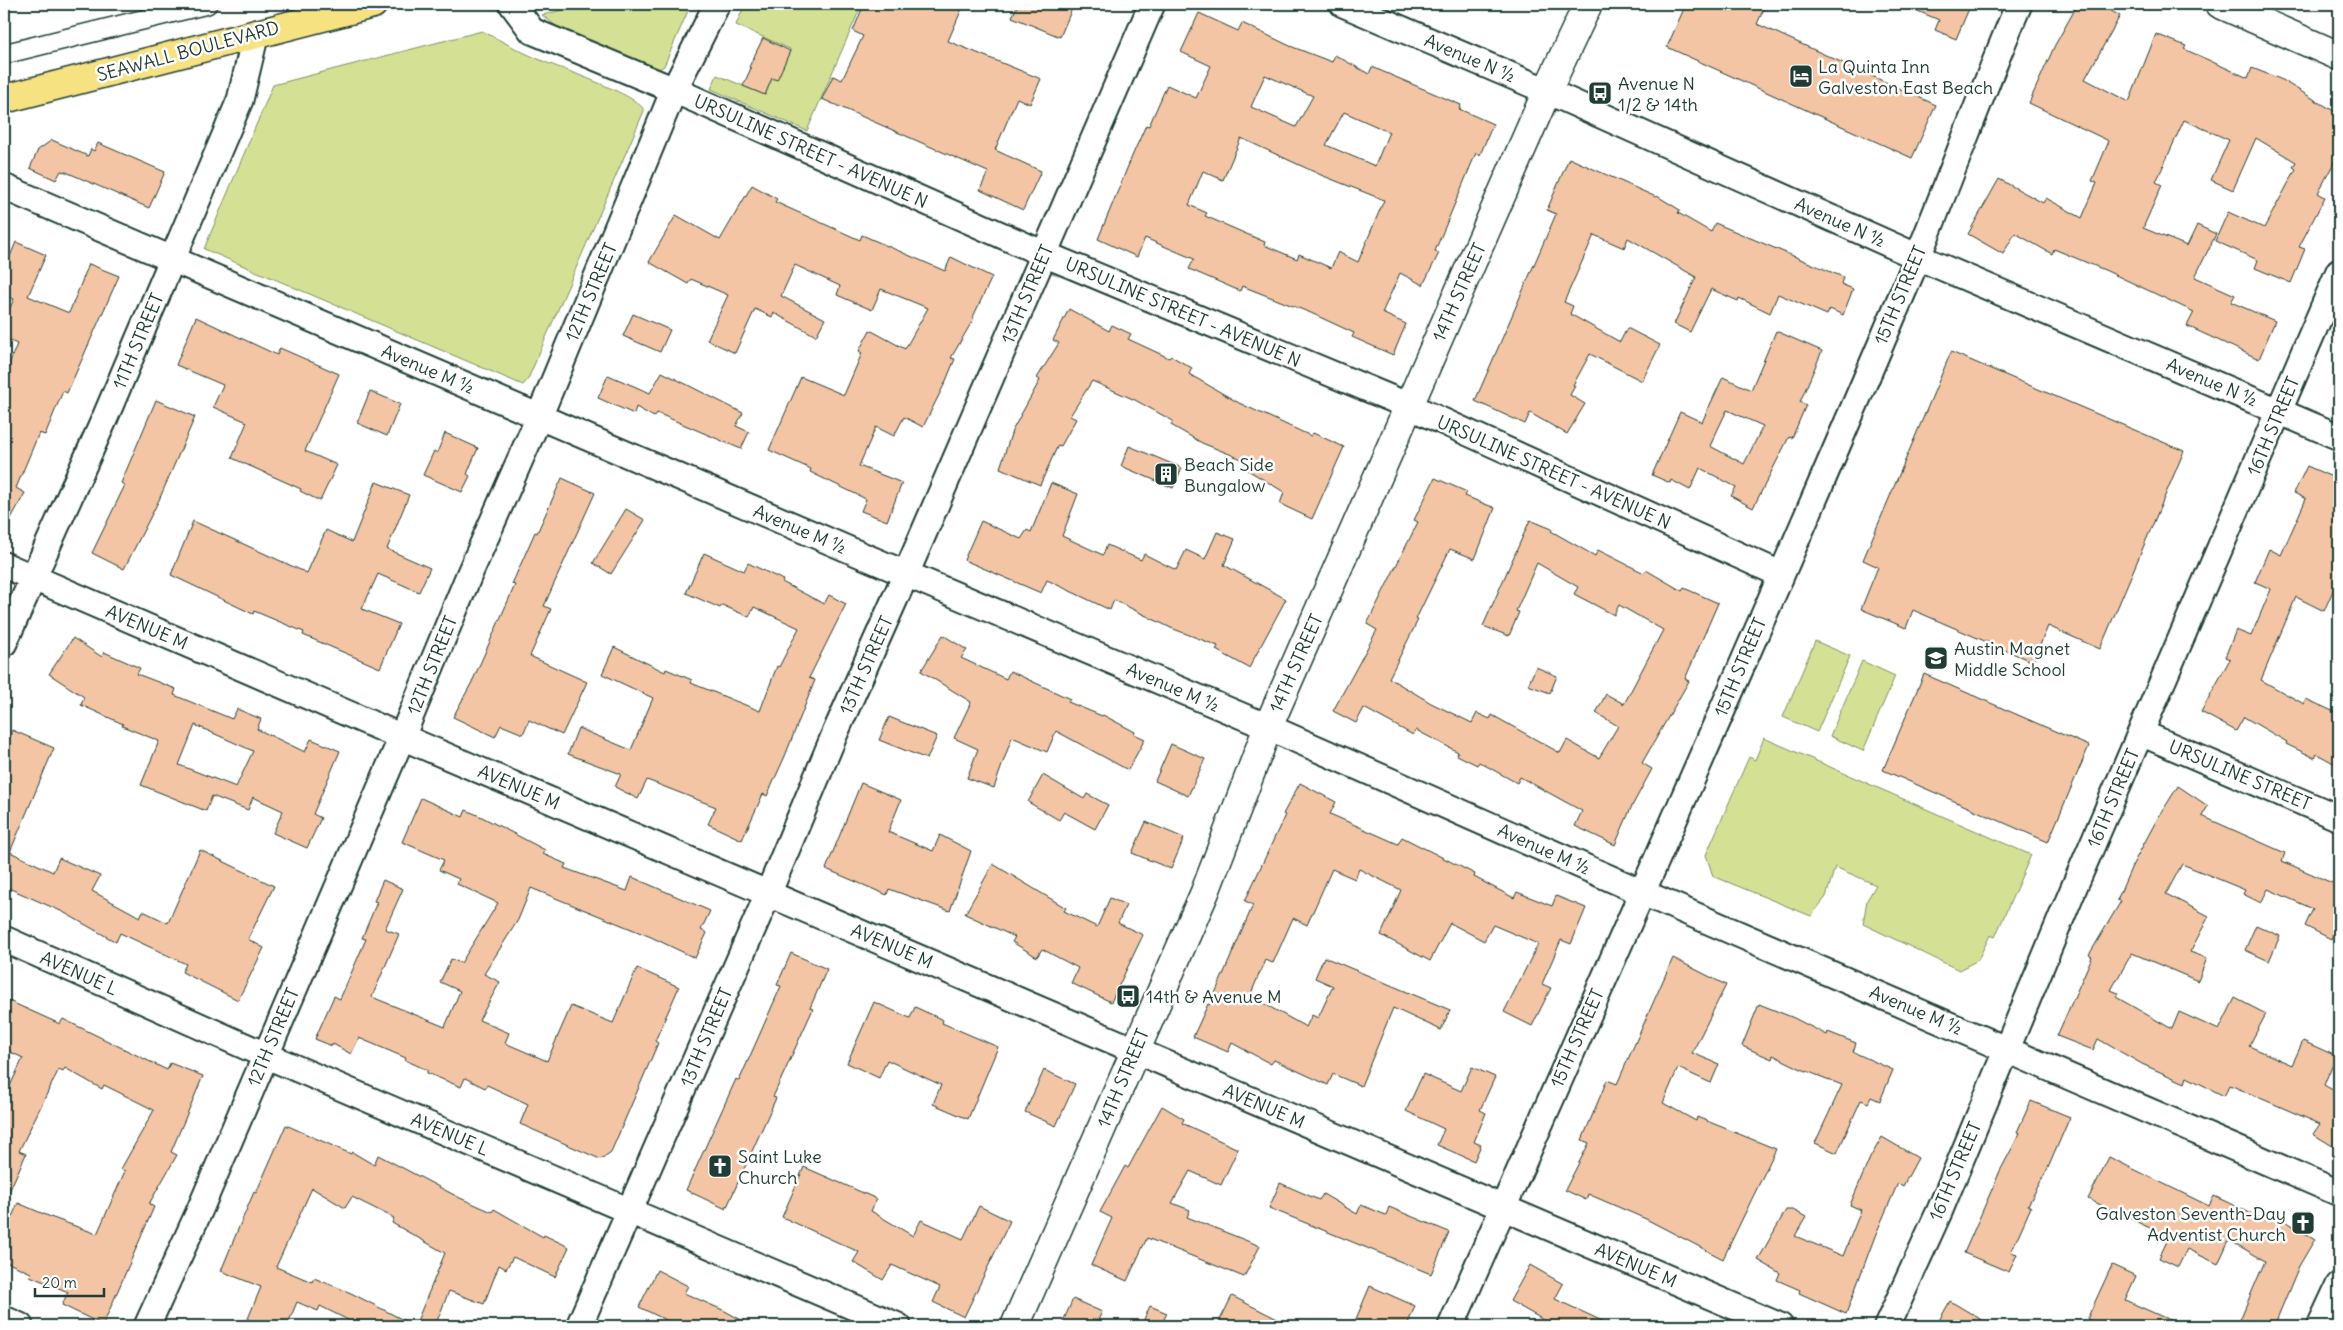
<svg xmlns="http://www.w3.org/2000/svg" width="2343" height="1330" font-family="Delius,sans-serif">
	<rect width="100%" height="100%" fill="#fff"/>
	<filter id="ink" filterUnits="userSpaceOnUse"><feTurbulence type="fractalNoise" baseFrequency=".02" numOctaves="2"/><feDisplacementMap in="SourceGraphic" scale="10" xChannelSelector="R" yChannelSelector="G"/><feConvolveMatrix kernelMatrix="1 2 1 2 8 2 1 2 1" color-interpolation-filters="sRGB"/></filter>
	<g filter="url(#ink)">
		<path fill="#d4e195" stroke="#7a8f64" d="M587 4H691L664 66 659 69 570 37 542 15Z
			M745 4H862L807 131 711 89 717 75 765 95 772 78 777 79 790 51V49L736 25Z
			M482 31C500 40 519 51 538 59 555 67 641 95 644 111L528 379 523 385 204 249 273 85Z
			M1815 641 1850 656 1817 732 1783 717Z
			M1862 661 1895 676 1863 751 1830 736Z
			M1764 738 2031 855 1995 937 1990 935 1978 960 1959 970 1863 924 1867 900 1876 885 1835 867 1826 897 1811 916 1713 876 1706 855 1749 757 1755 760Z"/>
		<path fill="#f4c5a4" stroke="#1f3d34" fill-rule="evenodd" d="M864 4H964L948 41 1041 79 1030 104 1017 98 995 150 1041 171 1023 210 980 190 988 172 822 99 833 76 842 80 863 36 853 31Z
			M1018 4H1074L1060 37 1012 17Z
			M1686 4H1766L1757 24 1936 105 1912 158 1667 47Z
			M1901 4H1971L1956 39 1935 30 1939 20Z
			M2078 4H2099L2120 16 2085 79 2129 102 2156 34 2186 46 2184 49 2248 78 2252 68 2280 79 2339 114V153L2318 193 2325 197 2299 247 2305 249 2291 283 2255 268 2258 260 2215 241 2228 212 2264 228 2296 169 2293 167 2296 162 2256 138 2233 190 2211 180 2229 140 2184 120 2156 182 2162 185 2143 228 2187 246 2197 225 2216 234 2195 277 2235 295 2231 302 2275 321 2259 359 2187 326 2194 312 2107 271 2054 249 2052 254 2015 233 2003 254 1968 234 1999 179 2043 203 2046 198 2082 218 2097 183 2092 181 2109 141 2029 103 2055 45Z
			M1199 13 1238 31 1242 23 1290 46 1332 62 1335 55 1369 74 1372 67 1461 105 1459 109 1493 124 1480 155 1476 153 1435 251 1439 253 1423 285 1400 273 1382 313 1406 324 1393 355 1352 337 1354 333 1311 313 1242 286 1240 291 1189 269 1194 259 1145 238 1137 257 1098 239 1133 154 1146 125 1149 126 1167 85 1196 98 1211 66 1181 52ZM1265 75 1313 96 1296 127 1251 107ZM1344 112 1389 132 1375 166 1326 145ZM1241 138 1321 175 1384 200 1358 262 1338 252 1331 268 1299 254 1297 259 1264 245 1265 242 1205 216 1207 213 1189 205 1203 171 1223 180Z
			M763 38 790 51 777 80 772 78 765 95 743 86 751 68 749 67Z
			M52 140 88 156 91 149 94 151 98 143 165 172 149 208 66 172 61 171 56 180 30 168 38 150Z
			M1569 158 1656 197 1657 196 1680 210 1678 213 1711 232 1715 223 1843 277 1841 284 1853 289 1843 315 1830 309 1827 315 1778 294 1770 313 1739 298 1738 301 1711 289 1690 332 1674 324 1696 277 1628 238 1624 248 1594 235 1564 302 1573 306 1570 314 1620 342 1627 328 1660 345 1642 381 1590 354 1573 385 1575 386 1570 395 1585 404 1567 434 1530 413 1525 424 1475 401 1556 214 1547 210Z
			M752 185 777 199 775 202 860 240 862 235 945 271 951 257 992 277 973 317 974 318 951 358 955 359 945 383 923 427 904 417 894 436 876 427 859 466 902 483 887 521 861 511 866 499 810 472 811 469 769 450 801 377 844 395 862 353 859 351 870 330 905 349 928 308 881 289 872 310 837 295 840 286 795 265 781 296 825 319 816 336 774 313 772 317 755 309 735 353 707 340 728 295 691 279 688 284 649 262 676 215 720 240Z
			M16 242 46 255 28 296 69 313 89 264 119 276 67 393 63 391 45 435 39 433 16 488 25 493 4 531V377L17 344 4 338V321L14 299 4 295V271Z
			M1069 309 1109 331 1112 325 1131 334 1128 339 1169 358 1171 356 1192 368 1189 374 1239 403 1311 436 1313 433 1344 447 1312 519 1280 504 1284 492 1246 469 1249 462 1202 443 1171 425 1173 421 1135 400 1092 381 1070 416 1076 419 1061 446 1058 445 1040 485 1000 468 1012 431 1040 380 1037 378 1059 343 1053 340Z
			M633 314 670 330 660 352 623 336Z
			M196 317 277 355 280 348 339 374 305 451 337 465 320 501 300 491 301 489 232 458 247 422 213 407 223 385 176 365Z
			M1776 331 1822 351 1800 402 1806 405 1792 438 1789 437 1753 508 1731 496 1736 487 1700 468 1690 490 1671 480 1670 483 1652 475 1680 412 1702 422 1723 377 1751 390ZM1727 410 1763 426 1744 464 1710 446Z
			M1951 352 2184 451 2100 649 2048 626 2033 662 1913 610 1906 628 1861 609 1878 567 1863 560Z
			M662 372 743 413 736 426 749 432 741 449 657 413 654 417 636 407 634 414 598 398 608 375 650 393Z
			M370 391 400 404 387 436 357 423Z
			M156 400 195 417 159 500 124 569 92 553 125 485 121 483Z
			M445 433 478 448 467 474 470 476 462 492 423 475 434 451 437 453Z
			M1129 446 1182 468 1173 488 1121 466Z
			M2307 466 2339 480V577L2324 611 2296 597 2261 680 2304 704 2306 699 2339 714V766L2317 754 2315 758 2286 744 2287 742 2244 717 2236 731 2201 712 2230 659 2225 657 2236 630 2251 636 2271 589 2255 582 2269 549 2281 555 2306 499 2294 493Z
			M562 478 595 493 544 606 551 609 530 656 587 682 562 735 529 720 523 734 501 725 495 737 453 717 472 682 515 585 512 584 535 532 537 533Z
			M1435 478 1467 492 1465 496 1495 508 1475 559 1450 549 1416 619 1418 620 1389 678 1431 703 1472 723 1477 713 1490 719 1492 715 1560 753 1567 740 1599 758 1618 726 1596 713 1606 694 1624 704 1663 630 1619 605 1614 615 1595 605 1574 594 1578 587 1537 563 1516 611 1519 612 1509 636 1483 626 1530 520 1552 529 1551 531 1595 556 1598 550 1644 573 1646 570 1682 591 1684 588 1718 603 1685 679 1689 681 1642 763 1652 769 1631 808 1615 845 1575 826 1582 811 1520 777 1517 783 1479 762 1477 765 1457 755 1458 752 1416 730 1413 735 1364 708 1356 723 1333 711 1377 630 1367 624 1418 522 1414 520Z
			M376 482 409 495 387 549 430 568 419 592 378 574 362 609 399 624 380 668 303 635 304 632 254 611 253 614 171 575 193 521 307 573 326 530 352 542Z
			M1051 483 1078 494 1062 536 1103 555 1107 545 1141 560 1144 554 1176 570 1186 550 1205 559 1217 532 1235 539 1224 565 1286 599 1249 668 1216 650 1218 646 1171 628 1114 600 1110 610 1047 580 1041 593 964 560 981 521 1021 539 1027 530 1031 532Z
			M626 509 645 520 611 574 593 563Z
			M704 553 744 571 748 563 783 580 782 582 824 604 829 595 846 604 809 678 815 680 785 756 767 796 763 794 742 840 708 824 716 807 647 780 638 799 615 787 621 774 568 754 578 728 631 750 653 698 602 674 614 647 665 672 666 669 692 680 691 683 760 711 777 666 779 667 799 628 754 607 749 617 722 605 720 608 686 593Z
			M943 635 967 650 961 658 1006 679 1010 671 1070 699 1068 702 1102 716 1103 715 1135 732 1134 734 1145 739 1128 770 1056 731 1047 752 1012 737 994 788 967 778 978 749 954 738 971 702 921 671Z
			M73 638 102 657 104 652 140 668 137 674 176 689 174 695 232 719 237 709 261 719 257 729 305 752 311 739 340 751 313 814 321 818 307 848 273 833 283 811 253 797 248 810 212 796 206 811 141 785 159 741 122 726 123 724 81 705 84 697 49 674ZM195 725 253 751 236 787 179 765Z
			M1536 667 1557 676 1550 693 1528 685Z
			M1924 674 2089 746 2048 842 1883 770Z
			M889 717 937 736 927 759 879 740Z
			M12 730 54 748 10 852 53 872 59 858 100 876 92 891 140 917 143 911 168 923 200 850 274 886 248 939 264 948 238 1000 182 972 186 964 120 933 116 942 63 912 4 886V750Z
			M1171 744 1205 759 1188 796 1155 781Z
			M1043 775 1084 799 1087 794 1108 805 1095 829 1064 812 1059 820 1028 802Z
			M861 783 901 800 888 832 933 851 940 835 971 851 950 911 889 889 887 895 826 869Z
			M1300 783 1336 802 1330 814 1398 844 1402 837 1475 874 1474 877 1514 898 1517 892 1552 906 1556 896 1586 908 1571 944 1561 940 1542 984 1551 988 1532 1026 1504 1012 1538 944 1493 925 1484 941 1450 923 1430 961 1381 935 1401 890 1359 869 1355 879 1332 869 1307 925 1293 918 1273 963 1265 960 1250 996 1306 1027 1312 1015 1318 1018 1333 986 1315 978 1324 957 1450 1010 1441 1030 1393 1008 1361 1086 1333 1074 1328 1085 1274 1060 1271 1064 1232 1043 1228 1052 1193 1037 1208 1004 1210 1005 1253 905 1245 901 1285 815 1283 814Z
			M2178 786 2208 806 2202 816 2285 853 2282 861 2339 886V921L2331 939 2305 926 2313 909 2268 889 2261 903 2243 894 2245 890 2182 864 2166 894 2209 916 2190 952 2207 958 2198 981 2132 953 2111 990 2118 993 2116 997 2172 1029 2179 1012 2219 1030 2235 998 2266 1014 2249 1046 2292 1065 2303 1041 2336 1056 2324 1085 2338 1093 2339 1091V1150L2313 1134 2320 1124 2230 1085 2224 1096 2187 1077 2185 1083 2142 1064 2098 1039 2093 1050 2057 1036 2092 957 2089 955 2121 901 2117 900 2132 866 2155 823Z
			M421 798 463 817 466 810 482 817 545 850 543 854 566 864 564 868 627 891 632 877 710 911 701 930 707 933 695 958 651 937 531 888 518 920 484 974 500 982 479 1020 509 1033 505 1043 547 1061 571 1006 613 1023 637 968 679 987 655 1041 658 1043 611 1152 604 1157 600 1159 520 1124 528 1104 487 1085 485 1088 465 1078 461 1087 427 1073V1070L405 1060 406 1058 359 1038 351 1054 333 1044 332 1046 315 1039 334 996 340 999 366 939 362 938 377 902 374 901 383 880 403 889 385 929 399 934 372 997 445 1027 460 991 440 982 451 959 461 963 498 903 457 884 459 879 439 870 444 860 402 842Z
			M1146 822 1184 838 1171 869 1132 853Z
			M993 864 1066 908 1064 911 1097 927 1110 898 1126 905 1118 923 1143 935 1111 1002 1071 983 1078 968 1042 949 1037 957 1012 942 1015 937 965 914Z
			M2256 925 2280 936 2269 961 2245 950Z
			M791 953 827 969 810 1008 813 1009 773 1097 776 1098 726 1209 686 1190 736 1079 739 1081 781 986 777 985Z
			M1673 958 1726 985 1692 1053 1719 1064 1711 1083 1678 1068 1663 1103 1696 1121 1697 1117 1776 1149 1723 1259 1646 1219 1588 1194 1586 1200 1565 1190 1589 1143 1582 1140 1607 1080 1617 1084Z
			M9 1001 60 1024 63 1019 167 1070 170 1063 203 1076 171 1152 177 1155 149 1204 154 1207 103 1325 62 1305 68 1292 30 1276 31 1273 4 1261V1235L18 1203 53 1218 97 1234 125 1171 121 1169 154 1110 104 1085 102 1089 65 1068 63 1071 59 1069 19 1151 26 1154 4 1203V1099L23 1058 4 1049V1014Z
			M874 1002 910 1018 915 1007 943 1020 942 1023 998 1047 968 1119 933 1104 941 1085 887 1060 879 1078 847 1063Z
			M1759 1004 1794 1018 1827 1035 1828 1032 1856 1043 1853 1052 1893 1070 1880 1101 1871 1097 1868 1103 1861 1100 1837 1153 1815 1143 1842 1085 1799 1068 1773 1055 1772 1059 1742 1046Z
			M1472 1067 1495 1077 1480 1110 1486 1113 1474 1142 1481 1145 1474 1161 1437 1145 1444 1129 1406 1111 1423 1074 1461 1091Z
			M1044 1070 1075 1084 1056 1126 1025 1112Z
			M2031 1101 2070 1117 2048 1168 2028 1205 2031 1207 2011 1252 2017 1254 2009 1272 1964 1253 2000 1171 2020 1133 2017 1132Z
			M1162 1106 1184 1119 1182 1123 1238 1149 1221 1185 1190 1171 1172 1203 1190 1210 1187 1217 1260 1246 1244 1277 1147 1238 1127 1281 1091 1265 1112 1218 1100 1212 1125 1166 1128 1168Z
			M286 1125 351 1154 352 1152 374 1165 378 1155 460 1198 492 1212 494 1209 543 1237 544 1235 569 1247 555 1277 513 1257 506 1269 499 1265 484 1304 449 1291 435 1326H360L320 1306 318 1311 297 1302 287 1326H245L261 1287 221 1271 239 1227 254 1192 256 1193ZM312 1188 345 1208 352 1197 394 1218 392 1223 445 1253 415 1326 351 1293 314 1278 312 1282 276 1267Z
			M1882 1137 1918 1158 1903 1186 1898 1183 1875 1236 1846 1314 1799 1293 1800 1290 1777 1280 1780 1273 1758 1260 1786 1210H1793L1806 1217 1795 1236 1843 1256 1861 1210 1850 1205 1870 1158Z
			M2109 1157 2209 1206 2214 1196 2267 1221 2272 1213 2315 1239 2299 1266 2274 1326H2250L2239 1322 2265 1261 2229 1240 2218 1264 2187 1249 2178 1267 2159 1258 2169 1237 2088 1199Z
			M804 1167 877 1199 871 1211 913 1236 921 1220 963 1239 979 1206 1010 1221 964 1317 933 1302 940 1287 892 1265 883 1280 853 1262 859 1252 782 1217Z
			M1280 1183 1319 1200 1323 1194 1357 1214 1361 1205 1386 1215 1389 1207 1449 1232 1431 1274 1269 1208Z
			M1530 1265 1563 1284 1555 1299 1613 1326H1554L1510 1301Z
			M2112 1265 2136 1276 2125 1300 2183 1326H2104L2087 1319Z
			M657 1270 688 1286 684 1293 725 1311 752 1326H678L639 1307Z
			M1370 1286 1415 1306 1407 1326H1353Z
			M1232 1296 1291 1326H1217Z
			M1073 1299 1102 1312 1095 1326H1061Z
			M1950 1301 1992 1326H1936Z
			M1150 1306 1167 1313 1161 1326H1141Z"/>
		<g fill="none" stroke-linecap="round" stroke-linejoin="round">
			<g stroke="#1f3d34" stroke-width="22">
				<path id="pedestrian" d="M4 54 207 4"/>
			</g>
			<g stroke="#1f3d34" stroke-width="29">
				<path id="minor" d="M512 4 532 31 674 90 1044 254 1409 406 1780 574
					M1343 4 1547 91 1918 257 2339 437
					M4 187 866 557 1268 727 1641 892 2339 1193
					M4 565 402 737 1780 1326
					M4 643 104 420 240 100 256 33
					M2141 733 2339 818
					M4 939 265 1055 898 1326
					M4 1319 20 1326
					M147 1326 198 1214 402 737 469 575 539 417 674 90 717 4
					M579 1326 768 894 836 731 906 574 1152 4
					M1451 1326C1607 971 1766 616 1917 259 1952 174 1983 88 2019 4
					M1887 1326 1940 1210 2072 892 2339 271
					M2320 1326 2339 1285"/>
			</g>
			<g stroke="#1f3d34" stroke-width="31">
				<path id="tertiary" d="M2220 4 2339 56"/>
			</g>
			<g stroke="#1f3d34" stroke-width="31">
				<path id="secondary" d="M1015 1326 1205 892 1268 727 1547 91 1588 4"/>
			</g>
			<g stroke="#1f3d34" stroke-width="31">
				<path id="primary" d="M4 99 373 4"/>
			</g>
			<use href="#pedestrian" stroke="#fff" stroke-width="19"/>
			<use href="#minor" stroke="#fff" stroke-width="25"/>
			<use href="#tertiary" stroke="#fff" stroke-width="28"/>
			<use href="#secondary" stroke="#fff" stroke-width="28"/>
			<use href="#primary" stroke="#f7e281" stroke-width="28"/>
		</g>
	</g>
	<defs>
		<g id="hotel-square" transform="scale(1.25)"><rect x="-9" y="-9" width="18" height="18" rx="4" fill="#1f3d34" stroke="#fff"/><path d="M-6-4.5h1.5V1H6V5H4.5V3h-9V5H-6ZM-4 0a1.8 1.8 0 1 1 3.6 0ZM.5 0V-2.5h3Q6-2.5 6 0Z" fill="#fff"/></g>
		<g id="bus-square" transform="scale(1.25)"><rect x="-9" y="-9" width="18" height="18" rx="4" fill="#1f3d34" stroke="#fff"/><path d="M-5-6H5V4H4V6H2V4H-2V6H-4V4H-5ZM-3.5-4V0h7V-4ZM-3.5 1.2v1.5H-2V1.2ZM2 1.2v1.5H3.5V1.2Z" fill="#fff"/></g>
		<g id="building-square" transform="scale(1.25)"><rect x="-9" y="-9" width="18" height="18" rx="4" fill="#1f3d34" stroke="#fff"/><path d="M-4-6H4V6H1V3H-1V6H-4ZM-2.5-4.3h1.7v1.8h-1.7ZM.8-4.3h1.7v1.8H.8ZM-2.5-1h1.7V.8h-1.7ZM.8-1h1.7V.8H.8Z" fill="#fff"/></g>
		<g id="school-square" transform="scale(1.25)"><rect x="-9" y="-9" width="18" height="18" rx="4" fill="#1f3d34" stroke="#fff"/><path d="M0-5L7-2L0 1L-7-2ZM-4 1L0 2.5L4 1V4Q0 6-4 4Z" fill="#fff"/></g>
		<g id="church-square" transform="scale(1.25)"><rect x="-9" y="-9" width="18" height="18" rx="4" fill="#1f3d34" stroke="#fff"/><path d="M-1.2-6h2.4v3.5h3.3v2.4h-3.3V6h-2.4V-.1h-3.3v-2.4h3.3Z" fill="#fff"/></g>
	</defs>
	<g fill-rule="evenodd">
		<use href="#hotel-square" x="1801" y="76"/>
		<use href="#bus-square" x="1600" y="93"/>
		<use href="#building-square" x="1166" y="474"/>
		<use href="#school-square" x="1936" y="658"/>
		<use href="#bus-square" x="1128" y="996"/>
		<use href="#church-square" x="720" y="1166"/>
		<use href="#church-square" x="2303" y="1223"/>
	</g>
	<g text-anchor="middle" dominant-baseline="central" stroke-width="5" stroke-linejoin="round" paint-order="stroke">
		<g font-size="18" fill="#1f3d34" stroke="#fff">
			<text transform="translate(188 51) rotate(-15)">SEAWALL BOULEVARD</text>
			<text transform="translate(1470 58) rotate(23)">Avenue N ½</text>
			<text transform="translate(811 151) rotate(24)">URSULINE STREET - AVENUE N</text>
			<text transform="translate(1840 222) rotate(24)">Avenue N ½</text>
			<text transform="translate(591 292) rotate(-67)">12TH STREET</text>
			<text transform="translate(1459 292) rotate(-66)">14TH STREET</text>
			<text transform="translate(1027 294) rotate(-67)">13TH STREET</text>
			<text transform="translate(1900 295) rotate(-67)">15TH STREET</text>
			<text transform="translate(1183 312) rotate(23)">URSULINE STREET - AVENUE N</text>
			<text transform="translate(138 341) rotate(-67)">11TH STREET</text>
			<text transform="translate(428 369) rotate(23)">Avenue M ½</text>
			<text transform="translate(2212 382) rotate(23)">Avenue N ½</text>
			<text transform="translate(2273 426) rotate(-67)">16TH STREET</text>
			<text transform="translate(1554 472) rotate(24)">URSULINE STREET - AVENUE N</text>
			<text transform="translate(800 529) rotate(23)">Avenue M ½</text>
			<text transform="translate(147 627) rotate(23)">AVENUE M</text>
			<text transform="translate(1296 663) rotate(-66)">14TH STREET</text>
			<text transform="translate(432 665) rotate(-68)">12TH STREET</text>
			<text transform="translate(866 665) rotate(-66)">13TH STREET</text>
			<text transform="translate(1740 667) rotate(-67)">15TH STREET</text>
			<text transform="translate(1173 687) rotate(23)">Avenue M ½</text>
			<text transform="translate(2240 775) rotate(23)">URSULINE STREET</text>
			<text transform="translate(519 787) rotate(23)">AVENUE M</text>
			<text transform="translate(2113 798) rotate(-67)">16TH STREET</text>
			<text transform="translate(1544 849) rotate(24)">Avenue M ½</text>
			<text transform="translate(892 946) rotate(23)">AVENUE M</text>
			<text transform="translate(79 973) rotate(24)">AVENUE L</text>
			<text transform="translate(1916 1010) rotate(23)">Avenue M ½</text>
			<text transform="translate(273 1037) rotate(-67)">12TH STREET</text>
			<text transform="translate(706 1037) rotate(-67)">13TH STREET</text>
			<text transform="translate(1577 1038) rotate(-66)">15TH STREET</text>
			<text transform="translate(1123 1078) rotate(-67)">14TH STREET</text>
			<text transform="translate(1264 1106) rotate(23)">AVENUE M</text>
			<text transform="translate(450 1134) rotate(23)">AVENUE L</text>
			<text transform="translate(1955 1171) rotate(-67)">16TH STREET</text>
			<text transform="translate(1636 1265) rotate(23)">AVENUE M</text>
		</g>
		<g font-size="18" fill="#1f3d34" stroke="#fff" text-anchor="start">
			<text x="1818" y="66">La Quinta Inn<tspan x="1818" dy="21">Galveston East Beach</tspan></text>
			<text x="1618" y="83">Avenue N<tspan x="1618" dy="21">1/2 &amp; 14th</tspan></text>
			<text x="1184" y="464">Beach Side<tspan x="1184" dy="21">Bungalow</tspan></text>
			<text x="1954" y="648">Austin Magnet<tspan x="1954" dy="21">Middle School</tspan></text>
			<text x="1146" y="996">14th &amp; Avenue M</text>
			<text x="738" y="1156">Saint Luke<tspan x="738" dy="21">Church</tspan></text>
			<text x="2286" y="1213" text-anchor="end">Galveston Seventh-Day<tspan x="2286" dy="21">Adventist Church</tspan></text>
		</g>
	</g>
	<rect width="2343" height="1330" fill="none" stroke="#fff" stroke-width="20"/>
	<rect x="10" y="10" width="2323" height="1310" fill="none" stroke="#1f3d34" stroke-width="2" filter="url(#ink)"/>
	<path d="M35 1288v8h69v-8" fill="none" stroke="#1f3d34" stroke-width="2.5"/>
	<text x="42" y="1288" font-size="15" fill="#1f3d34" stroke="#ffffff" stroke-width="4" paint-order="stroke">20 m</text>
</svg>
